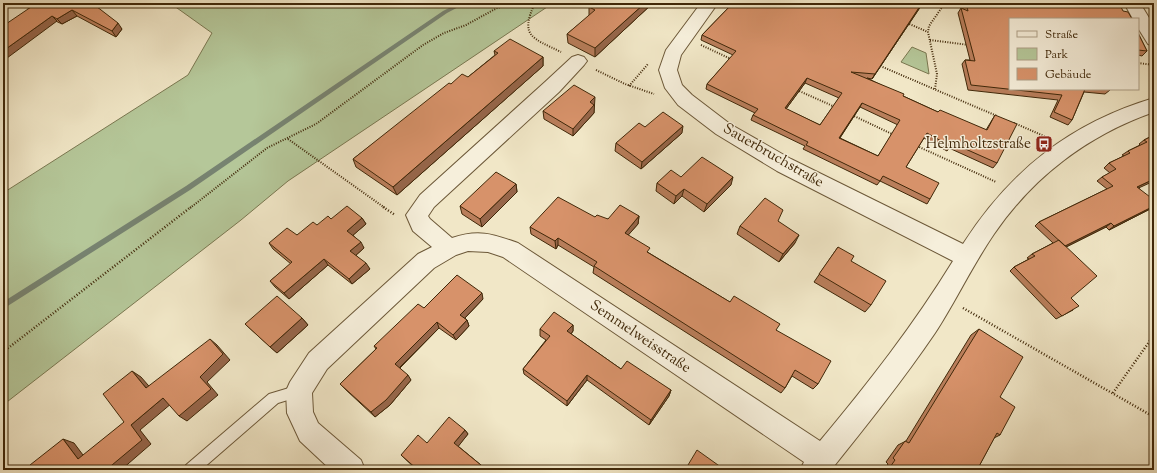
<svg xmlns="http://www.w3.org/2000/svg" width="1157" height="473" font-family="'Sorts Mill Goudy',serif">
	<rect width="100%" height="100%" fill="#f1e7c7"/>
	<filter id="stains"><feTurbulence type="fractalNoise" baseFrequency=".005" numOctaves="4"/><feColorMatrix values="0 0 0 0 .2 0 0 0 0 .09 0 0 0 0 .02 0 0 0 .5 -.17"/></filter>
	<radialGradient id="worn" r=".72"><stop offset=".6" stop-color="#630" stop-opacity="0"/><stop offset="1" stop-color="#630" stop-opacity=".3"/></radialGradient>
	<path fill="#b5c799" stroke="#7a7851" d="M170 3H553L288 181 241 220 3 405V193L188 75 212 33Z
		M912 47 926 53 929 74 901 62Z"/>
	<g fill="none" stroke-linecap="round" stroke-linejoin="round">
		<path fill="#778371" fill-rule="evenodd" d="M459 3H466L447 13 190 190 3 309V302L186 186 443 11Z"/>
		<g stroke="#6c5838" stroke-width="2">
			<path id="service" d="M299 385 304 387 305 391 304 395 278 403 201 470H184L186 465 269 394Z"/>
		</g>
		<g stroke="#6c5838" stroke-width="2">
			<path id="minor" d="M701 3H718L681 55 677 70 682 85 692 95 730 124 791 159 963 244C1010 171 1070 123 1154 98V112C1088 135 1033 177 994 234 972 266 956 301 935 333 903 380 867 425 831 470H800L804 462 503 257 488 252 468 251 456 255 434 268 327 369 312 393 313 412 318 423 361 460 365 470H331L300 441 287 413 286 391 290 382 309 353 418 254 432 247 413 231 406 215 420 195 545 82 572 57 578 55 584 57 587 61 584 65 559 92 434 207 428 216 430 219 452 238C479 229 492 234 518 243L820 441C869 382 913 326 953 261L777 171 716 134 678 105 665 88 659 70 666 50Z
				M1124 3H1140L1154 26V46L1148 44 1138 28V19H1133Z"/>
		</g>
		<path stroke="#402809" stroke-width="2" stroke-dasharray="1 1.5" stroke-linecap="butt" d="M535 3C519 37 533 38 561 52
			M907 23 928 32
			M930 40 969 45
			M701 45 731 59
			M1138 63 1154 65
			M878 65 997 116
			M596 70 625 84 654 94
			M629 86 648 64
			M935 89 937 74 928 32 929 26 945 3
			M797 90 835 107
			M852 115 894 135
			M1014 123 1046 137
			M288 139 385 208
			M917 146 996 182
			M190 208 267 148 316 124 423 45 444 33 466 25 497 8 514 3"/>
		<path stroke="#402809" stroke-width="2.5" stroke-dasharray="1 2" stroke-linecap="butt" d="M383 207 395 215
			M963 308 1154 417
			M3 352 191 207
			M1113 393 1154 335"/>
		<use href="#service" fill="#f6efdb" fill-rule="evenodd"/>
		<use href="#minor" fill="#f6efdb" fill-rule="evenodd"/>
	</g>
	<path fill="#b97e5b" stroke="#402809" fill-rule="evenodd" d="M22 3H92L122 29 116 37 77 16 62 24 28 8 25 7Z
		M594 3H653L595 57 568 43 567 34 589 16V7Z
		M733 3H923L872 79 867 78 903 96 938 112 986 130 995 115 997 163 993 168 949 148 947 151 924 138 906 167 930 199 927 204 880 181 877 185 803 149 805 146 751 120 753 115 755 113 706 89 707 84 733 55 701 40 702 35ZM805 83 839 98 820 125 786 109ZM860 107 898 125 878 156 840 138Z
		M962 3H1119L1010 89H1109L1110 90 1105 94 1084 92 1072 120 1068 125 1050 117 1058 100 968 90 962 64 965 60H970L958 13 961 8 963 9Z
		M1138 33 1147 51 1142 56 1138 55Z
		M494 51 543 57V66L397 195 356 167 353 159 451 84 468 77 495 55Z
		M594 106V113L573 136 544 119 543 111 595 106Z
		M645 127 682 133 641 169 615 151 616 143Z
		M1154 135 1139 188 1152 208 1109 230 1106 227 1066 247 1071 298 1073 310 1056 319 1010 271 1014 267 1029 259 1027 258 1032 254 1053 243 1035 226 1039 222 1107 189 1097 181 1102 177 1110 173 1104 168 1109 163 1124 156 1122 155 1128 151 1140 145 1139 144 1144 140Z
		M681 177 731 185 704 212 682 196 674 204 656 191 657 183Z
		M516 184 517 192 482 227 462 214 460 206Z
		M639 216 638 224 628 235 649 253 776 330 818 384 813 389 792 376 785 388 781 393 593 273 594 267 558 245 556 249 531 234 530 227Z
		M362 218 366 224 353 235 364 248 356 255 370 269 352 284 328 265 289 299 275 287 270 281 291 264 273 249 269 243 297 235 331 219Z
		M778 221 795 243 779 262 737 234 740 226Z
		M838 247 871 305 865 312 814 282Z
		M483 299 465 318 467 320 469 326 456 340 439 328 400 368 411 380 390 405 375 417 345 389 340 384 376 349 374 346 424 308Z
		M302 318 308 325 277 353 245 324Z
		M573 325V331L571 334 621 369 671 390 669 396 649 425 587 380 567 406 524 374 523 369 546 340 540 336V329Z
		M979 329 1000 397V435L994 438 977 470H884L888 464 886 462 898 445 906 441 971 335Z
		M465 430 468 434 458 446 487 470H417L401 455 427 443Z"/>
	<path fill="#96664a" stroke="#402809" d="M645 3H653L595 57V48Z
		M922 3H923L872 79 875 74Z
		M72 10 77 16 62 24 57 19Z
		M52 16 57 21 3 61V51Z
		M118 23 122 29 116 37 112 31Z
		M543 57V66L397 195 393 187Z
		M807 78 805 83 783 113 785 108Z
		M595 97 594 113 573 136V129L590 102Z
		M862 103 860 107 837 142 839 138Z
		M683 126 682 133 641 169 642 162Z
		M733 177 731 185 704 212 707 204Z
		M1154 179V181L1132 191 1137 187Z
		M516 184 517 192 482 227 480 219Z
		M684 189 682 196 674 204 676 196Z
		M1154 206V207L1152 208 1109 230 1114 226Z
		M639 216 638 224 624 240 625 233Z
		M362 218 366 224 351 237 347 231Z
		M1111 223 1106 227 1060 250 1065 246Z
		M799 235 795 243 779 262 783 254Z
		M558 238V245L556 249 555 241Z
		M361 242 364 248 354 257 350 251Z
		M324 259 328 265 289 299 284 293Z
		M366 263 370 269 352 284 349 279Z
		M482 293 483 299 462 321 460 315Z
		M302 318 308 325 277 353 270 347Z
		M467 320 469 326 456 340 453 335Z
		M437 322 439 328 398 369 395 364Z
		M573 325V331L568 338 567 331Z
		M210 339 217 345 230 360 207 382 218 395 187 421 179 416 200 377Z
		M132 371 141 377 155 393 146 388Z
		M408 375 411 380 390 405 375 417 371 412Z
		M587 375V380L567 406V401Z
		M671 390 669 396 649 425 651 420Z
		M163 398 172 403 140 430 151 444 121 470H106L131 425Z
		M465 430 468 434 457 448 454 443Z
		M63 439 74 443 89 463 78 459Z"/>
	<path fill="#d7926a" stroke="#402809" fill-rule="evenodd" d="M24 3H92L118 23 112 31 72 10 57 19 52 16 3 51V26L31 7Z
		M594 3H645L595 48 567 34 595 10 589 7Z
		M733 3H922L875 74 851 72 904 94 903 96 938 112 940 110 987 130 995 115 1017 124 997 163 952 143 950 146 927 133 906 167 939 183 930 199 883 176 880 181 806 145 808 142 753 115 758 109 707 84 736 51 702 35ZM807 78 842 93 820 125 785 108ZM862 103 900 120 878 156 839 138Z
		M966 3H1119L1123 11 1128 12 1132 19H1010V89H1085L1072 120 1054 112 1062 95 971 85 965 60 975 61 961 8 968 11Z
		M1138 33 1147 51 1138 50Z
		M510 39 543 57 393 187 353 159 449 83 451 84 462 74 468 77 498 53 494 51Z
		M574 85 595 97 590 102 594 105 573 129 543 111Z
		M663 112 683 126 642 162 616 143 639 123 645 127Z
		M1154 135V179L1137 187 1154 200V206L1114 226 1111 223 1065 246 1039 222 1113 186 1102 177 1116 169 1109 163 1130 153 1128 151 1147 142 1144 140Z
		M702 157 733 177 707 204 684 189 676 196 657 183 671 170 681 177Z
		M496 172 516 184 480 219 460 206Z
		M558 197 595 217 597 215 608 219 620 205 639 216 625 233 650 248 647 252 730 302 734 296 780 324 776 330 831 361 818 384 795 370 785 388 594 266 597 262 558 238 555 241 530 227Z
		M765 198 783 210 778 221 799 235 783 254 740 226Z
		M347 206 362 218 347 231 361 242 350 251 366 263 349 279 324 259 284 293 270 281 292 262 269 243 287 228 297 235 313 222 317 225 328 216 331 219Z
		M1059 240 1097 276 1071 298 1079 306 1062 316 1014 267 1035 256 1032 254Z
		M838 247 854 256 851 261 886 281 871 305 819 274Z
		M457 275 482 293 460 315 467 320 453 335 437 322 395 364 408 375 386 400 371 412 340 384 377 348 374 346 418 304 424 308Z
		M277 296 302 318 270 347 245 324Z
		M554 312 573 325 567 331 621 369 627 361 671 390 651 420 587 375 567 401 523 369 550 336 540 329Z
		M979 329 1023 357 1000 397 1015 407 1000 435 997 433 977 470H888L895 460 893 458 905 441 909 443Z
		M210 339 223 354 200 377 211 389 179 416 163 398 131 425 142 440 106 470H34L30 465 63 439 78 459 124 422 103 394 132 371 146 388Z
		M449 417 465 430 454 443 487 470H418L401 455 418 435 427 443Z
		M697 450 725 470H685Z
		M231 467 234 470H228Z"/>
	<defs>
		<g id="bus-square" transform="scale(0.9)"><rect x="-9" y="-9" width="18" height="18" rx="4" fill="#8f2418" stroke="#f6efdb"/><path d="M-5-6H5V4H4V6H2V4H-2V6H-4V4H-5ZM-3.5-4V0h7V-4ZM-3.5 1.2v1.5H-2V1.2ZM2 1.2v1.5H3.5V1.2Z" fill="#fff"/></g>
	</defs>
	<g fill-rule="evenodd">
		<use href="#bus-square" x="1044" y="144"/>
	</g>
	<g text-anchor="middle" dominant-baseline="central" stroke-width="3" stroke-linejoin="round" paint-order="stroke">
		<g font-size="15" fill="#402809" stroke="#f6efdb" text-anchor="end">
			<text x="1031" y="144">Helmholtzstraße</text>
		</g>
		<g font-size="15" fill="#402809" stroke="#f6efdb">
			<text transform="translate(773 156) rotate(30)">Sauerbruchstraße</text>
			<text transform="translate(640 337) rotate(34)">Semmelweisstraße</text>
		</g>
	</g>
	<rect width="1157" height="473" fill="none" stroke="#f1e7c7" stroke-width="16"/>
	<rect x="4" y="4" width="1149" height="465" fill="none" stroke="#402809" stroke-width="2"/>
	<rect x="8" y="8" width="1141" height="457" fill="none" stroke="#402809"/>
	<rect x="1009" y="18" width="130" height="72" fill="#f6efdb" stroke="#ad9f87"/>
	<rect x="1017" y="31" width="20" height="6" fill="#f6efdb" stroke="#ad9f87"/>
	<text x="1045" y="38" font-size="12" fill="#402809">Straße</text>
	<rect x="1017" y="48" width="20" height="12" fill="#b5c799" stroke="#ad9f87"/>
	<text x="1045" y="58" font-size="12" fill="#402809">Park</text>
	<rect x="1017" y="68" width="20" height="12" fill="#d7926a" stroke="#ad9f87"/>
	<text x="1045" y="78" font-size="12" fill="#402809">Gebäude</text>
	<rect width="100%" height="100%" filter="url(#stains)"/>
	<rect width="100%" height="100%" fill="url(#worn)"/>
</svg>
